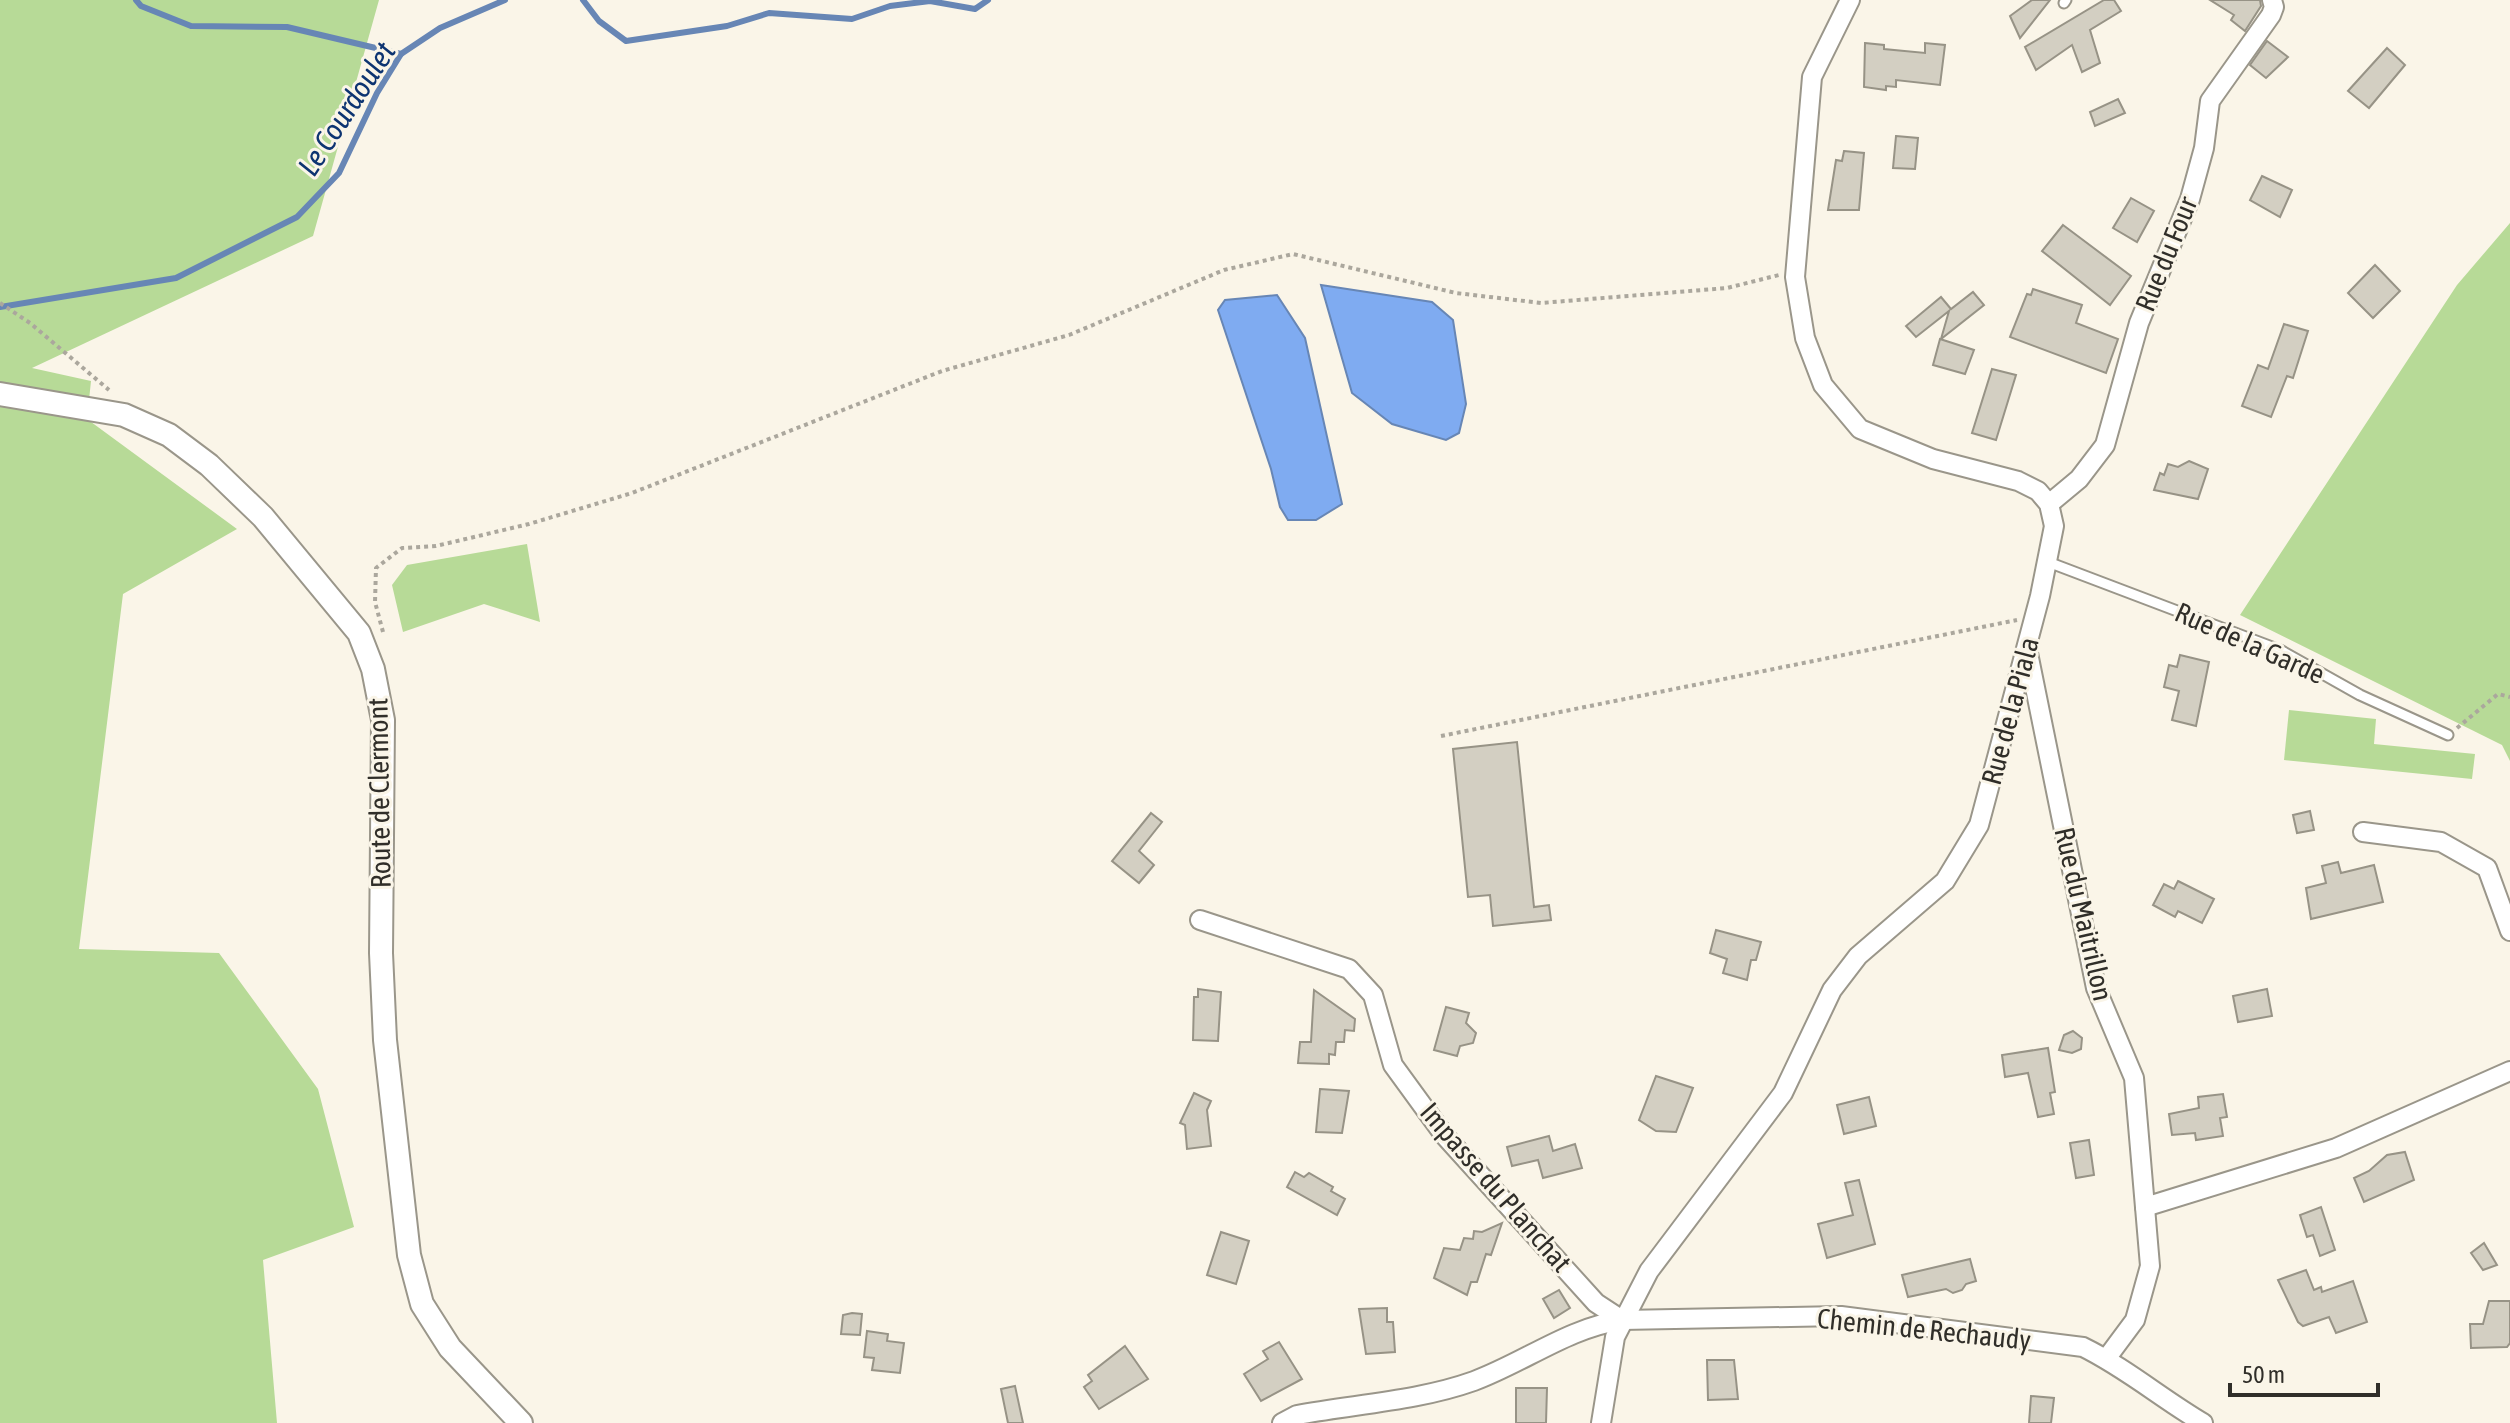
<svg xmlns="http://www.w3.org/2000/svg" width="2510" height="1423" font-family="'Asap Condensed',sans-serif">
  <rect width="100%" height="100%" fill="#faf5e8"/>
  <g fill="#b7da97">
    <polygon points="0,0 379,0 313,236 32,368 91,381 87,419 237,529 123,594 79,949 219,953 318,1089 354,1227 263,1260 277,1423 0,1423"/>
    <polygon points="2510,223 2510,761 2502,745 2240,615 2457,285"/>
    <polygon points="527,544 540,622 484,604 403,632 392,585 407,565"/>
    <polygon points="2289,710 2376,719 2374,744 2475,754 2472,779 2284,760"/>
  </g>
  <g fill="#7fabf1" stroke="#6786b5" stroke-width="2">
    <polygon points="1321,285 1432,302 1453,320 1466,404 1459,433 1446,440 1392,424 1352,393"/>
    <polygon points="1277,295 1305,338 1342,504 1316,520 1288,520 1280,507 1271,469 1218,310 1225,300"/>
  </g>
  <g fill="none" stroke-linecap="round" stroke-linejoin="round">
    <g stroke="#6786b5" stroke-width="6">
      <polyline points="136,0 141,6 191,26 287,27 401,54"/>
      <polyline points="583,0 599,21 626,41 727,26 769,13 852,19 890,6 930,1 975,9 988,0"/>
      <polyline points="0,307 176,278 297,217 339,173 377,93 401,54 440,28 505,0"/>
    </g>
  </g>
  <g fill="#d3cfc2" stroke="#979386" stroke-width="2">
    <polygon points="2032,0 2050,0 2020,38 2010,16"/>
    <polygon points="2104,0 2114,0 2121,11 2090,30 2100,63 2082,72 2072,45 2036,70 2025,47"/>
    <polygon points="2210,0 2260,0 2261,6 2245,31 2231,20 2234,15"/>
    <polygon points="2267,41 2288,57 2266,78 2250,65"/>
    <polygon points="1865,43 1884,45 1884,49 1925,53 1925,43 1945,45 1940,85 1896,80 1896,87 1886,86 1886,90 1864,87"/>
    <polygon points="2387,48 2405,65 2369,108 2348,91"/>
    <polygon points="2118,99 2125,113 2095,126 2090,112"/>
    <polygon points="1896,136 1918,138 1915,169 1893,168"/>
    <polygon points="1844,151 1864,153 1859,210 1828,210 1836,160 1842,161"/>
    <polygon points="2262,176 2292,190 2280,217 2250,200"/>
    <polygon points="2131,198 2154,211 2137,242 2113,228"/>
    <polygon points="2063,225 2131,276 2110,305 2042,251"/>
    <polygon points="2375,265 2400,291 2373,318 2348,293"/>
    <polygon points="2033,289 2082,305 2076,323 2118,339 2106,373 2010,337 2027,294 2031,295"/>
    <polygon points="1973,292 1984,305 1941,339 1949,311 1916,337 1906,326 1941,297 1951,309"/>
    <polygon points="2284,324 2308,331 2293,378 2287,376 2271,417 2242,406 2258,365 2268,369"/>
    <polygon points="1940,339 1974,350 1965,374 1933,365"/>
    <polygon points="1992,369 2016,375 1996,440 1972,433"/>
    <polygon points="2189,461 2208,469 2198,499 2154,490 2160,473 2164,475 2168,464 2178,467"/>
    <polygon points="2180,655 2209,662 2196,726 2172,720 2179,691 2164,687 2169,665 2177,667"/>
    <polygon points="1517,742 1534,907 1549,905 1551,920 1493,926 1490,895 1468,897 1453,749"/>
    <polygon points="2310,811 2314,830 2297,833 2293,815"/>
    <polygon points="1151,813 1162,822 1139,851 1154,865 1139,883 1112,861"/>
    <polygon points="2338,862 2341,873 2374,865 2383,902 2311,919 2306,888 2326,883 2322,866"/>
    <polygon points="2178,881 2214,899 2202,923 2178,911 2175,917 2153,905 2164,884 2174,889"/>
    <polygon points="1716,930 1761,942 1756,960 1751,960 1747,980 1723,973 1727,959 1710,953"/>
    <polygon points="1198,989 1221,992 1218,1041 1193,1040 1194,997 1198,997"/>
    <polygon points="2267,989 2272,1016 2238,1022 2233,996"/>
    <polygon points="1314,990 1355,1019 1354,1031 1345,1030 1344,1042 1336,1042 1335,1055 1329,1054 1329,1064 1298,1063 1300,1042 1311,1042"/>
    <polygon points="1446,1007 1469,1013 1466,1023 1476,1033 1473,1043 1460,1046 1457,1056 1434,1050"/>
    <polygon points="2073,1031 2082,1038 2081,1049 2072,1053 2059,1050 2064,1035"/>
    <polygon points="2048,1048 2055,1092 2050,1093 2054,1114 2038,1117 2028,1073 2005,1077 2002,1055"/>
    <polygon points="1656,1076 1693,1088 1676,1132 1656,1131 1639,1120"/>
    <polygon points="1320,1089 1349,1091 1342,1133 1316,1132"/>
    <polygon points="1194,1093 1211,1101 1207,1110 1211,1146 1187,1149 1185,1125 1180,1123"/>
    <polygon points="2223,1094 2227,1117 2220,1118 2223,1136 2196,1140 2195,1133 2172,1135 2169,1114 2199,1108 2198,1097"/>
    <polygon points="1869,1097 1876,1126 1844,1134 1837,1105"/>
    <polygon points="1549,1136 1553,1151 1575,1144 1582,1168 1543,1178 1538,1160 1512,1166 1507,1147"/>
    <polygon points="2089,1140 2094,1175 2076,1178 2070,1143"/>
    <polygon points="2405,1152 2414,1180 2364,1202 2354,1178 2369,1171 2387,1155"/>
    <polygon points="1295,1172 1304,1177 1309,1173 1333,1187 1331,1191 1345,1199 1337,1215 1287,1187"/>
    <polygon points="1859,1180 1875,1244 1827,1258 1818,1224 1853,1215 1845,1183"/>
    <polygon points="2321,1207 2335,1250 2320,1256 2313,1235 2307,1237 2300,1215"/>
    <polygon points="1502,1223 1491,1255 1486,1254 1477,1282 1471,1282 1467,1295 1434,1278 1444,1248 1460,1250 1464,1238 1473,1239 1474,1231 1482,1232"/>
    <polygon points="1221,1232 1249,1241 1236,1284 1207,1275"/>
    <polygon points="2484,1243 2497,1265 2483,1270 2471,1253"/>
    <polygon points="1970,1259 1976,1281 1966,1284 1962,1290 1953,1293 1946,1289 1908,1297 1902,1275"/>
    <polygon points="2306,1270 2314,1290 2321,1287 2322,1292 2353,1281 2367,1322 2336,1333 2329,1317 2303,1326 2298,1322 2278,1280"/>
    <polygon points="1559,1290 1570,1308 1554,1318 1543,1299"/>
    <polygon points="2489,1301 2510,1301 2510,1343 2507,1347 2471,1348 2470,1324 2483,1324"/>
    <polygon points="1387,1308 1387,1322 1393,1322 1395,1352 1366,1354 1359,1309"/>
    <polygon points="852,1313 862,1314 860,1335 841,1334 843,1315"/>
    <polygon points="867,1331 888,1334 887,1341 904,1343 900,1373 872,1370 874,1358 864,1357"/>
    <polygon points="1279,1342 1302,1379 1261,1401 1244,1374 1268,1359 1263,1351"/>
    <polygon points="1125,1346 1148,1379 1099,1409 1084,1387 1092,1381 1088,1375"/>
    <polygon points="1707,1360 1734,1360 1738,1399 1708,1400"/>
    <polygon points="1015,1386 1023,1423 1008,1423 1001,1389"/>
    <polygon points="1516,1388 1547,1388 1546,1423 1516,1423"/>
    <polygon points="2031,1396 2054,1398 2051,1423 2029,1423"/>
  </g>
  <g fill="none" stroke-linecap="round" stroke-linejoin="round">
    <defs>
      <g id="service">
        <polyline points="2064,3 2066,0"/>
        <polyline points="2048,562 2280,650 2360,695 2448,735"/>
      </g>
      <g id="minor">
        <polyline points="2049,504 2079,479 2105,445 2139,323 2190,199 2204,148 2210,101 2271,15 2274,7 2272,0"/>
        <polyline points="2028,653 2096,988 2134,1078 2150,1266 2135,1320 2106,1359"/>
        <polyline points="2363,832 2441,842 2487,868 2510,931"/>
        <polyline points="1200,920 1349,969 1373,995 1393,1065 1444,1135 1596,1303 1622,1320"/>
        <polyline points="2145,1207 2336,1148 2510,1071"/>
        <path d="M1282,1423l15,-8c59,-11 121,-14 177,-34 51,-19 94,-53 148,-61l219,-4 242,31c43,21 79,52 120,76"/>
        <polyline points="1601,1423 1615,1337 1649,1271 1783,1093 1832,990 1858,956 1945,881 1979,825 2040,596 2054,526 2049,504 2038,491 2018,481 1933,459 1860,429 1823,385 1805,338 1795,277 1812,77 1850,0"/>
      </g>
      <polyline id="tertiary" points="0,394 124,415 169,435 209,465 263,517 359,633 373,669 383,720 381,953 385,1040 409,1255 422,1304 450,1348 521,1423"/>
    </defs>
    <use href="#service" stroke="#9a968a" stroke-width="13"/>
    <use href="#minor" stroke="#9a968a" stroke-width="22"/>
    <use href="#tertiary" stroke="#9a968a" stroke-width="26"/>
    <g stroke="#aba79d" stroke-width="4" stroke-dasharray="4 4" stroke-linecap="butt">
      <polyline points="0,303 30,323 109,390"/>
      <polyline points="383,632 375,602 376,568 402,548 436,546 529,524 632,493 942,371 1069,335 1224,270 1293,254 1456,293 1541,303 1727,288 1779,275"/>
      <polyline points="2457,728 2498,694 2510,697"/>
      <polyline points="1441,736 2017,620"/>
    </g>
    <use href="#service" stroke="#fff" stroke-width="9"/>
    <use href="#minor" stroke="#fff" stroke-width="18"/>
    <use href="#tertiary" stroke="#fff" stroke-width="22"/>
  </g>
  <g text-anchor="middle" stroke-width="6" stroke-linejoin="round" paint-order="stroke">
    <g font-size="28" fill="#302e29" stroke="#faf5e8">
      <text transform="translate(2166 254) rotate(-68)" y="10">Rue du Four</text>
      <text transform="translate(2250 643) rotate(24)" y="10">Rue de la Garde</text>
      <text transform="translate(2010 711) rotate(-75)" y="10">Rue de la Piala</text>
      <text transform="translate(379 793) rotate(-91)" y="10">Route de Clermont</text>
      <text transform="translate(2084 914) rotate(77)" y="10">Rue du Maitrillon</text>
      <text transform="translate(1496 1187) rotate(49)" y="10">Impasse du Planchat</text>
      <text transform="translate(1924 1329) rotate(6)" y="10">Chemin de Rechaudy</text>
    </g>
    <g font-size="30" font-style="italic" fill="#0d3471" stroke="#faf5e8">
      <text transform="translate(347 109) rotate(-57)" y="10">Le Courdoulet</text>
    </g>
  </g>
  <path d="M2230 1383v12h148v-12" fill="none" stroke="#302e29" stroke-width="4"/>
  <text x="2242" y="1383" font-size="24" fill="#302e29" stroke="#faf5e8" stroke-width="6" paint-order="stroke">50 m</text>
</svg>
